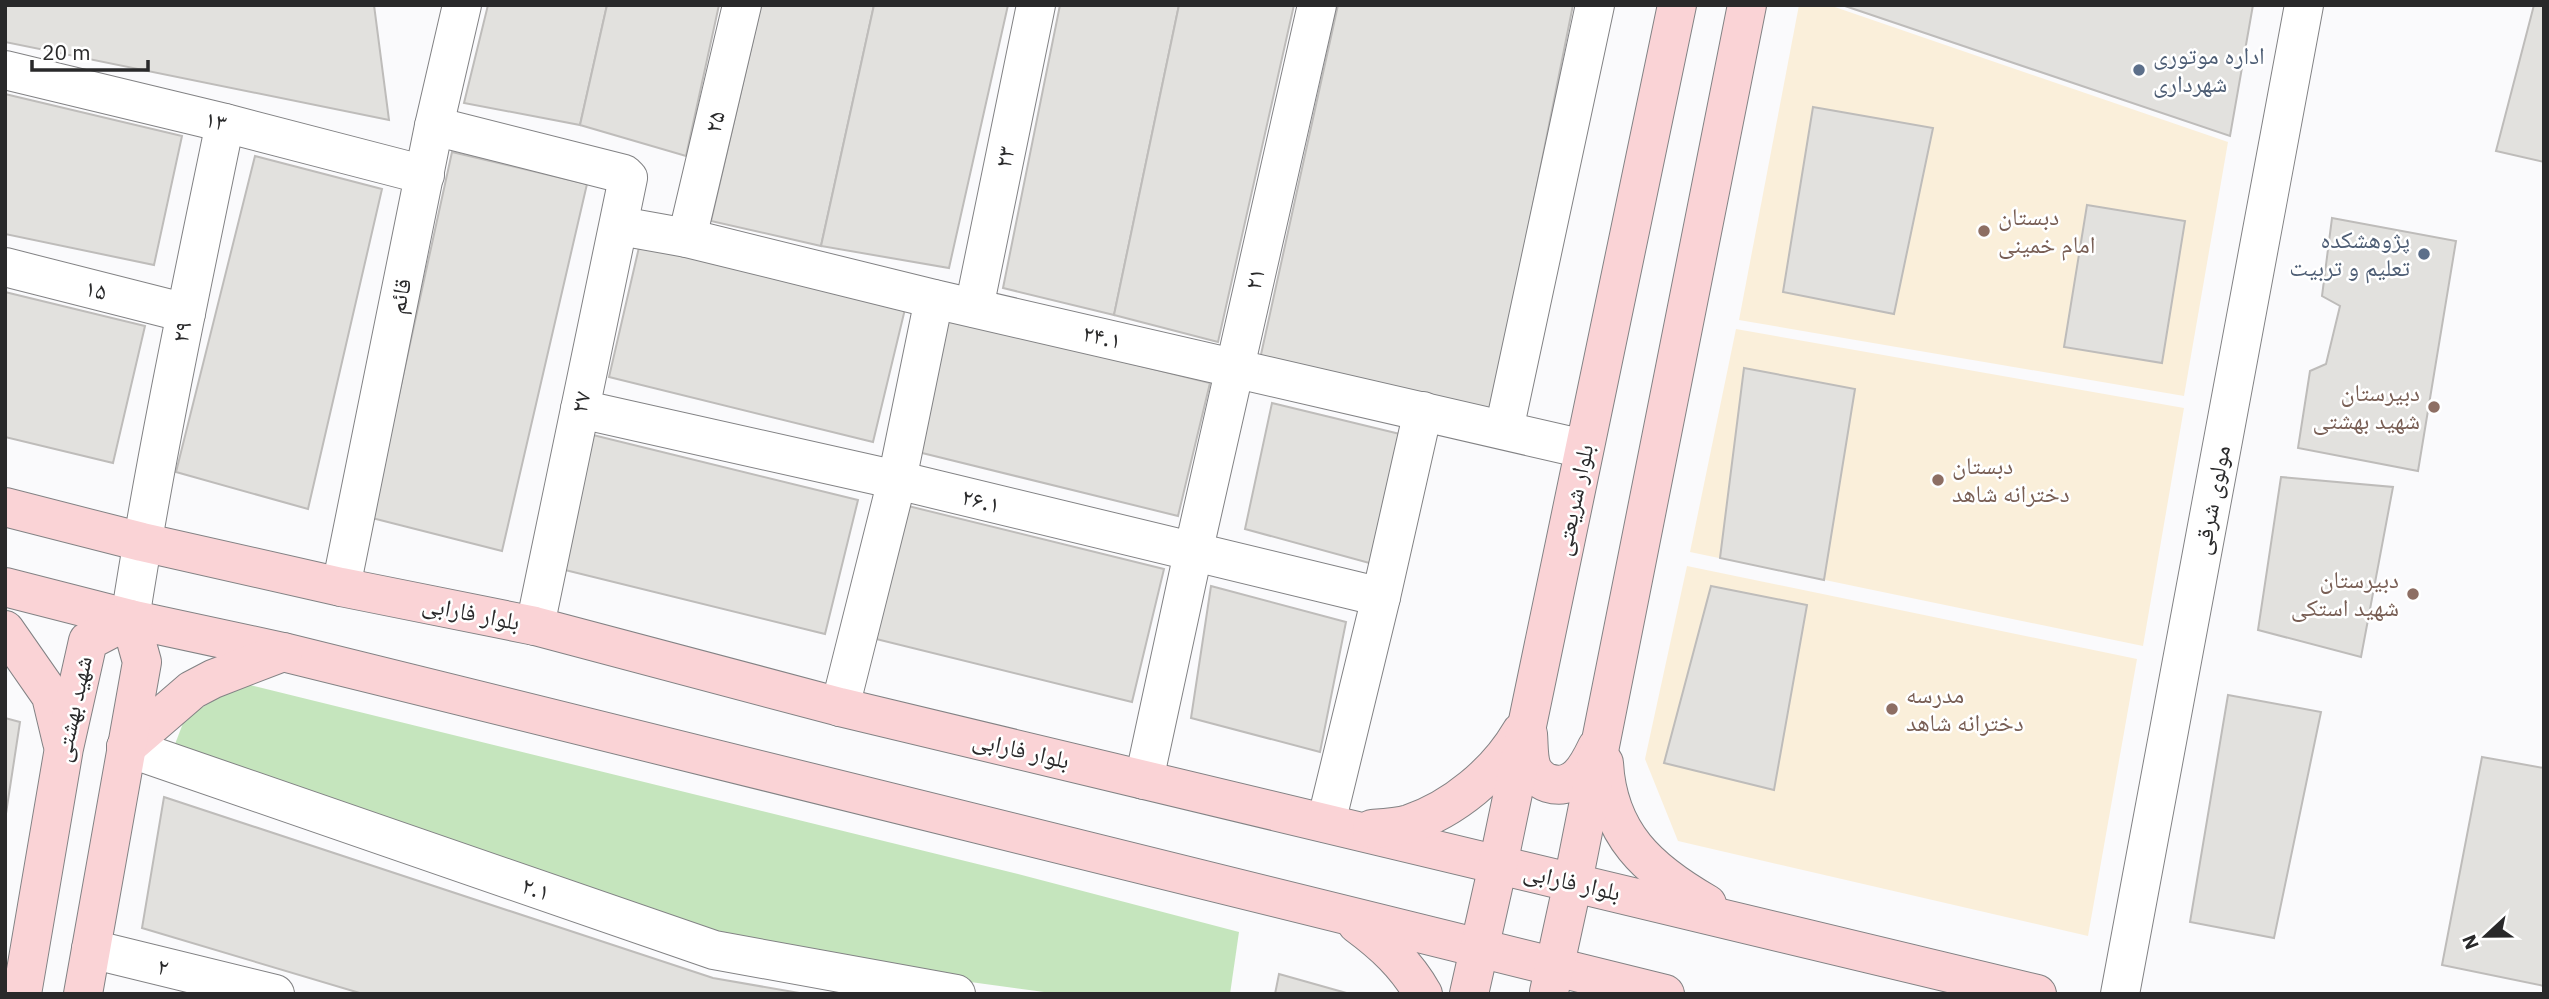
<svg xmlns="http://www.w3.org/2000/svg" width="2549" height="999" font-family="'IBM Plex Sans','Noto Naskh Arabic',sans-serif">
  <rect width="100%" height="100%" fill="#fafafc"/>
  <g fill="#faefda">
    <polygon points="1799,5 1829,5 2228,142 2184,396 1739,320"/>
    <polygon points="1736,329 2184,408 2143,646 1690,552"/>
    <polygon points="1687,566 2137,659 2088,936 1678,841 1645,759"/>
  </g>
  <polygon fill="#c5e5bd" points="242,683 1018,874 1239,932 1230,994 1059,994 963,981 730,935 172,752 185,718"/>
  <g fill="#e2e1de" stroke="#bebcba" stroke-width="2">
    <polygon points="5,5 374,5 389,120 5,42"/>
    <polygon points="488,5 607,5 580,125 464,103"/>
    <polygon points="607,5 719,5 686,156 580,125"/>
    <polygon points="761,5 874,5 821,246 711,221"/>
    <polygon points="874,5 1008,5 949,268 821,246"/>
    <polygon points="1060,5 1179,5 1114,315 1003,288"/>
    <polygon points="1179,5 1294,5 1218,342 1114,315"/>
    <polygon points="1338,5 1573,5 1492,410 1260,359"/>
    <polygon points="1842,5 2253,5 2230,136"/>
    <polygon points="2534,5 2544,5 2544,162 2496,151"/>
    <polygon points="5,94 182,136 154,265 5,234"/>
    <polygon points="1813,107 1933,128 1894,314 1783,292"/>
    <polygon points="452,152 587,184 502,551 372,518"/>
    <polygon points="255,156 382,189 308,509 176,472"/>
    <polygon points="2087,205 2185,221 2162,363 2064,347"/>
    <polygon points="2332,218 2456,241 2418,471 2298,448 2310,371 2326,364 2340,306 2322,296"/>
    <polygon points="640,243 905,309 873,442 609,377"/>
    <polygon points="5,292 145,326 113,463 5,437"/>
    <polygon points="946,318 1210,383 1178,516 914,451"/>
    <polygon points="1744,368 1855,389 1824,580 1720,558"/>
    <polygon points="1272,403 1400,434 1373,564 1245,529"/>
    <polygon points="593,435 858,500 825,634 561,569"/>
    <polygon points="2281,477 2393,487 2361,657 2258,630"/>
    <polygon points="900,504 1164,569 1132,702 868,637"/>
    <polygon points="1211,586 1346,622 1320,752 1191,718"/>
    <polygon points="1711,586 1807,605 1774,790 1664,763"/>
    <polygon points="2228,695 2321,712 2274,938 2190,922"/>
    <polygon points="5,718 20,722 5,820"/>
    <polygon points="2482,757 2544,768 2544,986 2442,965"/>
    <polygon points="164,797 713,978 805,994 363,994 142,928"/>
    <polygon points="1279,974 1350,994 1275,994"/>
  </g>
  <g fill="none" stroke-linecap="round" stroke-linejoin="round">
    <defs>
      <g id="minor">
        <polyline points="5,70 225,123 425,175"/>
        <polyline points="434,126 624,174 628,178 535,626"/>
        <polyline points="620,226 687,238 934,299 1584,449"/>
        <polyline points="687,238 742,5"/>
        <polyline points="5,267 186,313"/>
        <polyline points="974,308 1036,5"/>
        <polyline points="580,409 897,480 1381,597"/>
        <polyline points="1504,430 1595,5"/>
        <polyline points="341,587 434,126 462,5"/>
        <path d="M130,619c26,-167 61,-331 95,-496"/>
        <polyline points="840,707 897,480 934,299"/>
        <polyline points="126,747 714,950 956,994"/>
        <polyline points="1144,780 1193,553 1317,5"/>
        <polyline points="1326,823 1381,597 1423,411"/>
        <polyline points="91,949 275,994"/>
      </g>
      <polyline id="tertiary" points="2120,994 2304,5"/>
      <g id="secondary">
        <polyline points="5,507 142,542 341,587 535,626 840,707 2037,994"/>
        <polyline points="5,587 130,619 283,652 1665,994"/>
        <polyline points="5,630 51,696 62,742"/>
        <path d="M1528,734c1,11 0,24 4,34 3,7 10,13 16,15 27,8 39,-15 49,-36"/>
        <polyline points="126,747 192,690 213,679 283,652"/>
        <path d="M1604,763c4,71 44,107 103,141"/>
        <path d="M1372,829c12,-1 26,-2 37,-5 45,-15 88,-51 112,-92"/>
        <path d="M1357,924c27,20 49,40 66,70"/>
        <polyline points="1549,992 1573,882 1747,5"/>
        <polyline points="22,994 64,748 88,641 130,619 142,662 83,994"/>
        <polyline points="1469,994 1498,865 1677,5"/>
      </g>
    </defs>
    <use href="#minor" stroke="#828284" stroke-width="40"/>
    <use href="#tertiary" stroke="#828284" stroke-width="40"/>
    <use href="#secondary" stroke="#828284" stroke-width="40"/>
    <use href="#minor" stroke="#fff" stroke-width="38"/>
    <use href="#tertiary" stroke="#fff" stroke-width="38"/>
    <use href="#secondary" stroke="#fad3d6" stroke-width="38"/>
  </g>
  <g fill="#5c6f8a" stroke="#fff" stroke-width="2.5">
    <circle cx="2139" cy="70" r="7"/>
    <circle cx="2424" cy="254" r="7"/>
  </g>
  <g fill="#8d6e63" stroke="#fff" stroke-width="2.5">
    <circle cx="1984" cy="231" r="7"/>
    <circle cx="2434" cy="407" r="7"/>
    <circle cx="1938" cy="480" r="7"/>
    <circle cx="2413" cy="594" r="7"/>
    <circle cx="1892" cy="709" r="7"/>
  </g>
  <g text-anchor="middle" stroke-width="5" stroke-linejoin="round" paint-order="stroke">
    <g font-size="24" fill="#4e5e75" stroke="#fff" text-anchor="start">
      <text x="2153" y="64">اداره موتوری<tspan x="2153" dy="28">شهرداری</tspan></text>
      <text x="2410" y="248" text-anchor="end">پژوهشکده<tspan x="2410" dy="28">تعلیم و تربیت</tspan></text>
    </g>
    <g font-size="24" fill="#29292a" stroke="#fff">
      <text transform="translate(216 121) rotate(14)" y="8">۱۳</text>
      <text transform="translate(715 122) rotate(-77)" y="8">۲۵</text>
      <text transform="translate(1005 157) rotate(-78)" y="8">۲۳</text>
      <text transform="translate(1255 279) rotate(-77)" y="8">۲۱</text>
      <text transform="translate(96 290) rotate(14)" y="8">۱۵</text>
      <text transform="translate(400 296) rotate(-78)" y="8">قائم</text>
      <text transform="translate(182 332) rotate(-79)" y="8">۲۹</text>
      <text transform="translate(1102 337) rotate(13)" y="8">۲۴.۱</text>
      <text transform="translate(581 402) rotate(-78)" y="8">۲۷</text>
      <text transform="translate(1574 500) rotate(-78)" y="8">بلوار شریعتی</text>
      <text transform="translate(2212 500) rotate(-79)" y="8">مولوی شرقی</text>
      <text transform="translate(981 501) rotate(14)" y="8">۲۶.۱</text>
      <text transform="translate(471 613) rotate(11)" y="8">بلوار فارابی</text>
      <text transform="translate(73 709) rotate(-78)" y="8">شهید بهشتی</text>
      <text transform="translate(1021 750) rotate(13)" y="8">بلوار فارابی</text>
      <text transform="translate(1572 882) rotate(13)" y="8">بلوار فارابی</text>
      <text transform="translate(536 889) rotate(19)" y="8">۲.۱</text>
      <text transform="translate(163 967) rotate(14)" y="8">۲</text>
    </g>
    <g font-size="24" fill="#785e54" stroke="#fff" text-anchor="start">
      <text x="1998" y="225">دبستان<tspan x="1998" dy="28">امام خمینی</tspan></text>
      <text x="2420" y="401" text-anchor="end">دبیرستان<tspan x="2420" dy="28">شهید بهشتی</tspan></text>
      <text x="1952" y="474">دبستان<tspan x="1952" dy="28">دخترانه شاهد</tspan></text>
      <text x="2399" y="588" text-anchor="end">دبیرستان<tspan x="2399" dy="28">شهید استکی</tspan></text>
      <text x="1906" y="703">مدرسه<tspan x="1906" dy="28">دخترانه شاهد</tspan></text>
    </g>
  </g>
  <rect width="2549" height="999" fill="none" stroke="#29292a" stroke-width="14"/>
  <g transform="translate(2486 936) rotate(248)" stroke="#ffffff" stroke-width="5" paint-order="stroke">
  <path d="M0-5L12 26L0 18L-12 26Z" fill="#29292a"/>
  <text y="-10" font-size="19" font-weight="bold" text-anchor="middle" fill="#29292a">N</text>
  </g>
  <path d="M32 60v10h116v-10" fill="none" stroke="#29292a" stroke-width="3.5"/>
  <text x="42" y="60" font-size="21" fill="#29292a" stroke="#ffffff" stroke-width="5" paint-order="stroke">20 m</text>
</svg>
